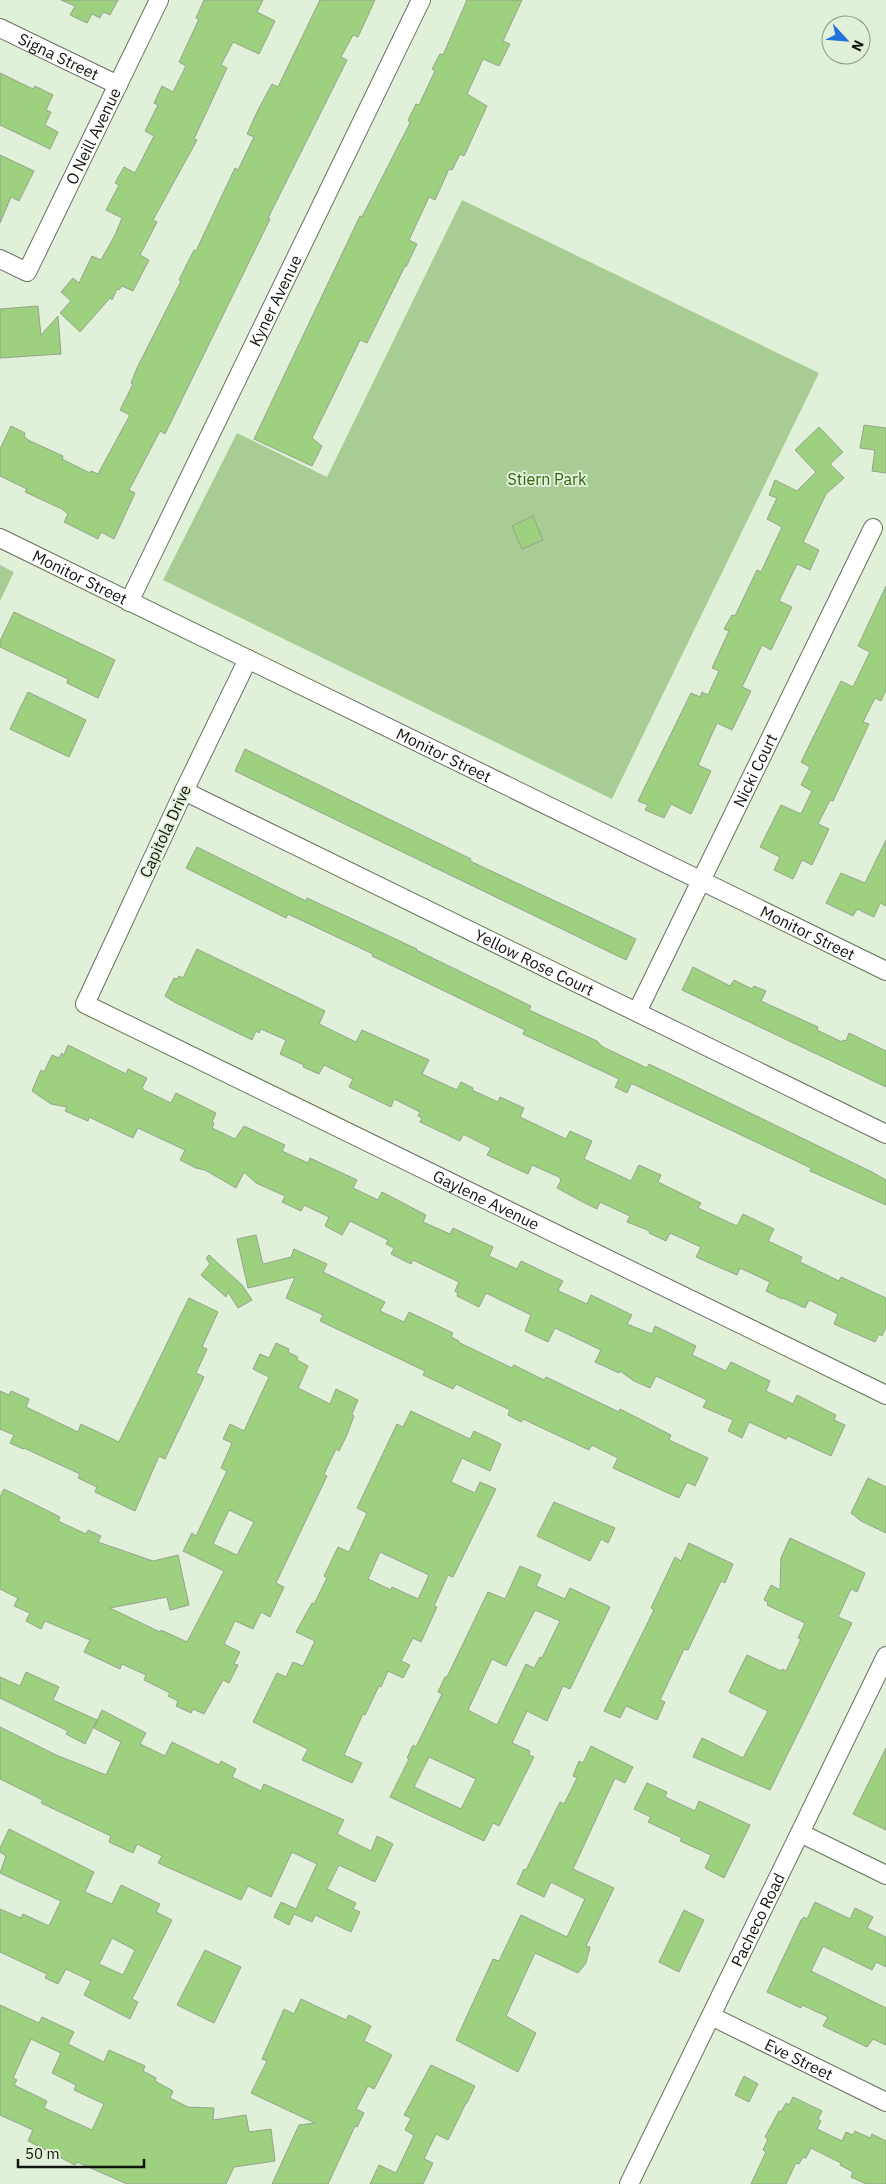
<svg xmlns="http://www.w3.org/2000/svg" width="886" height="2184" font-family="'IBM Plex Sans',sans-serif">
  <rect width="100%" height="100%" fill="#e1f0d9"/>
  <g fill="#a8cd94">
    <polygon points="462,200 819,373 612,799 163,580 237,433 327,477"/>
    <polygon points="0,565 14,572 0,601"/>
  </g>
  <g fill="#9dd07f" stroke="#95a48e" fill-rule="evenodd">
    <polygon points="61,0 118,0 110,15 103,12 100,18 92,14 87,23 70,15 75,6"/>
    <polygon points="204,0 263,0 257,12 275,21 259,54 233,42 221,65 227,68 194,139 197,140 153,220 157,222 140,255 149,260 133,291 122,286 119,290 117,289 112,300 110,298 80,332 60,313 71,301 61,292 73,278 79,283 92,256 101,260 115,235 122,218 106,210 119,185 115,183 124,167 135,173 154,136 145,131 158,105 154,103 162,86 173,92 186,66 179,62 199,19 196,18"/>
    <polygon points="320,0 375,0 358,37 353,35 341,57 347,60 268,218 270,219 165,434 160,431 129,490 135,493 114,539 101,532 98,539 64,522 68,514 62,509 25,492 27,489 0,476 0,449 11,426 25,433 24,436 28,440 63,456 62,459 90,473 91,471 98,474 130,415 120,410 133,384 131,383 137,368 181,281 179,280 194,250 196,251 235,168 238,170 254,137 247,134 258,110 272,84 278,87"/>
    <polygon points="467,0 522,0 503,41 510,44 499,66 483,59 467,94 487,106 464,156 460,154 452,170 449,169 435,200 429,197 409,240 417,244 406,267 405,266 367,343 360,340 329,404 312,438 322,446 312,466 254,439 360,216 362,217 410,123 408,120 416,104 419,105 435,71 432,69 440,54 443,55"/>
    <polygon points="0,73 33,89 35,86 53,95 46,110 51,112 45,125 58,132 50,149 0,125"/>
    <polygon points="0,155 34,171 19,201 11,197 0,223"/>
    <polygon points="38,306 41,335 58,316 61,354 0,358 0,309"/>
    <polygon points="864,425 886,428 886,473 872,471 875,450 860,448"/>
    <polygon points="819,427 843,452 830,464 844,478 826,494 803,542 819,550 810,570 797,564 779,601 792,607 771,650 762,645 742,687 751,691 732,730 717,723 698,765 711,771 691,814 671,804 664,818 645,810 648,805 638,801 691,693 700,697 702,692 708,695 719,671 712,668 729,631 724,629 732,615 735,616 757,570 761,572 782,527 767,519 777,498 769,495 775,480 797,491 816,472 795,450"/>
    <polygon points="533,516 543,540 522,549 512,526"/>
    <polygon points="886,586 886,690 881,701 875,698 863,722 869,724 833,801 830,800 818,824 829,829 812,865 802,860 793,879 774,870 780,857 760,847 781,805 801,814 812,791 801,785 810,767 801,762 841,681 853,687 870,652 858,646"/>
    <polygon points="14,612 115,660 98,698 67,683 68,679 0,647 0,641"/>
    <polygon points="28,692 86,720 69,757 10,729"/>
    <polygon points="245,749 471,859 470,861 636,939 626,960 235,771"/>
    <polygon points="886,840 886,906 880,903 874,917 857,909 853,916 826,903 841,873 865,883"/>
    <polygon points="197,847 306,901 307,898 417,949 416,950 531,1006 529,1010 597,1041 603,1047 647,1068 649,1064 872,1172 886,1180 886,1205 810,1171 811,1168 633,1084 631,1084 627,1093 615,1087 619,1079 523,1034 525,1030 372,956 373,954 288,914 286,918 186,868"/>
    <polygon points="197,949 325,1011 319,1024 356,1042 362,1030 429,1060 422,1074 457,1090 461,1082 473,1088 472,1090 498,1102 500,1097 524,1108 520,1117 566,1139 570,1131 592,1141 584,1159 631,1181 639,1165 661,1175 658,1182 701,1203 698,1208 737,1226 743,1214 774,1229 768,1241 802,1257 800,1262 839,1281 841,1277 886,1298 886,1327 882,1336 879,1334 875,1342 834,1324 838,1314 809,1300 805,1308 783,1298 782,1299 766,1291 770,1282 740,1268 737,1275 714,1265 696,1257 701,1247 670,1233 666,1241 649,1233 650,1231 627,1222 630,1216 600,1202 597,1209 581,1201 557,1188 561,1180 559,1177 532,1165 528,1174 487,1155 491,1148 463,1134 460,1141 420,1122 422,1118 418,1116 420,1112 394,1099 391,1107 349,1087 353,1079 324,1065 319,1074 303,1067 304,1065 280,1054 286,1040 261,1029 259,1033 256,1031 252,1040 174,1002 165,996 174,978 177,979 179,976 183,978"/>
    <polygon points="693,967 730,986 734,980 752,989 754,986 766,991 761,1001 818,1027 817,1030 842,1042 843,1040 846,1041 849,1033 886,1051 886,1087 682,990"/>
    <polygon points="68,1045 126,1074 128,1069 147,1078 142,1088 144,1090 171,1103 176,1093 216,1113 212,1122 214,1123 212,1128 235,1139 244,1126 285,1145 282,1151 308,1163 310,1158 357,1180 353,1188 378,1200 382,1192 426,1215 423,1222 450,1234 453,1228 493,1247 489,1256 504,1263 517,1269 521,1261 563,1281 558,1290 561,1292 587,1304 591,1295 632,1315 627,1324 652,1334 655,1326 696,1346 692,1355 726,1371 731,1362 770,1381 766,1391 793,1404 797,1395 836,1415 834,1420 845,1425 831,1456 788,1436 786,1439 749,1422 742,1438 728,1431 733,1420 703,1407 707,1400 656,1376 650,1388 634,1381 620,1371 619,1373 595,1362 601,1350 555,1328 548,1342 525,1331 531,1315 486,1293 479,1307 457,1296 458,1293 455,1291 459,1282 413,1260 411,1264 391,1254 394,1248 386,1244 388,1240 350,1221 342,1235 325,1226 329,1217 304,1205 301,1211 282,1202 285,1196 256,1183 244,1172 236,1188 205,1170 196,1168 180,1160 185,1150 138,1128 133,1138 89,1117 88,1121 65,1111 67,1107 51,1104 32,1091 41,1070 44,1072 52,1055 59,1058 62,1053 64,1055"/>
    <polygon points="256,1235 263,1264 291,1257 294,1249 327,1264 323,1272 385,1302 380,1311 404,1322 409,1312 453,1333 451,1337 459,1341 458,1342 512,1368 514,1365 544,1380 546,1377 619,1412 620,1409 671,1435 669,1440 708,1458 695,1486 687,1482 679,1498 613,1468 618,1458 592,1445 589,1450 523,1419 521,1422 508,1415 510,1410 456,1384 453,1389 423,1375 425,1371 320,1321 323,1315 286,1298 295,1277 248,1288 237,1239"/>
    <polygon points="209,1255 242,1285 252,1300 238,1308 228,1292 226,1297 201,1275 210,1264 206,1258"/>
    <polygon points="189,1298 218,1312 202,1347 207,1349 196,1373 204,1377 165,1459 159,1456 135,1511 95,1492 97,1487 78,1478 80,1474 24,1448 23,1449 10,1443 14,1435 0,1429 0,1391 9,1395 11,1391 29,1399 26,1407 78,1432 81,1424 119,1442"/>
    <path d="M276,1343l13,6 -1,3 10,5 -1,3 11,6 -10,22 32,16 6,-15 22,11 -6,14 2,2 -8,21 -7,14 -3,-2 -12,25 3,2 -51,107 8,4 -14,30 -9,-5 -8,17 -18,-8 -11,23 16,8 -6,12 4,1 -9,18 -6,-3 -19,34 -11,-5 -2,4 -15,-7 2,-5 -10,-5 2,-3 -26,-13 2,-5 -24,-11 -2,5 -36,-17 6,-12 -45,-19 -4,8 -15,-8 4,-8 -16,-7 4,-8 -18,-9v-92l4,-8 56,28 -2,4 28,13 2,-4 13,6 -3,6 55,19 25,-6 11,50 -19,5 -3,-13 -57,11 50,24 1,-2 26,12 37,-71 -41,-20 9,-18 4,3 31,-65 -6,-3 11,-25 -9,-4 7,-15 14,7 25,-54 -16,-8 7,-15 9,4zM229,1510l25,12 -17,33 -24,-11z"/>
    <path d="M411,1411l59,28 4,-8 27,13 -11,27 -28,-13 -11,24 24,11 5,-11 16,7 -43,88 -5,-2 -14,31 3,1 -16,35 -8,-4 -12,23 9,4 -7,13 -15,-7 -7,16 -2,-1 -14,29 -2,-1 -19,41 18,8 -10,20 -50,-23 6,-11 -55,-27 24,-49 9,4 7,-15 10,4 12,-25 -19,-9 16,-29 2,1 13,-26 -3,-2 14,-29 11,5 18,-39 -10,-5 40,-84 6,3zM380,1552l49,23 -11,24 -26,-12 -1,3 -23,-11z"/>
    <polygon points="868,1478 886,1487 886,1533 861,1521 851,1513"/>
    <polygon points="554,1502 615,1528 608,1543 601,1539 590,1561 537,1536"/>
    <polygon points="790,1538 865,1573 857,1592 851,1589 838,1617 852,1623 770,1790 693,1757 702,1738 743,1758 768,1711 729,1692 737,1675 747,1655 781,1671 782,1669 786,1671 801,1639 798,1638 805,1623 767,1605 768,1602 764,1600 771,1585 780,1590 781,1558"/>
    <polygon points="689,1543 733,1564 725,1583 721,1581 688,1650 684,1649 660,1700 665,1702 657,1720 626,1706 620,1718 604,1711 654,1610 651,1608 675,1557 681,1561"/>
    <path d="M520,1566l21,9 -5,11 29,13 5,-11 40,19 -40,82 -7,-3 -16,35 -20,-10 -15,32 18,8 -1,4 5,2 -35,69 -6,-3 -9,18 -94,-44 19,-38 -2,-1 6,-13 3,2 26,-53 -4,-2 7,-15h2l41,-85 17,7zM535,1610l25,11 -18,37 -2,-1 -6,11 -8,-4 -29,61 -29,-15 24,-51 14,7zM429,1757l47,22 -15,30 -47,-22z"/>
    <polygon points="26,1672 59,1687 53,1700 97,1720 85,1744 66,1734 68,1731 0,1698 0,1677 20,1686"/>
    <polygon points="102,1710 146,1733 140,1744 165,1756 172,1742 219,1765 221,1761 236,1769 232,1777 261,1791 264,1784 344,1820 337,1834 371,1851 377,1836 393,1844 375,1882 339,1865 327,1889 356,1903 353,1909 360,1912 351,1932 315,1915 312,1922 294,1914 289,1925 274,1917 281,1902 296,1909 317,1864 292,1852 271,1897 248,1886 241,1900 158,1863 162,1856 137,1844 133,1853 109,1842 111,1836 41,1803 43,1800 0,1779 0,1727 56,1755 106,1775 121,1742 94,1728"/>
    <polygon points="591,1746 633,1767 625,1783 615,1778 573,1869 614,1888 586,1946 590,1947 586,1963 578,1973 535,1953 506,2016 536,2033 518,2072 456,2040 493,1959 499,1961 521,1915 567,1937 585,1899 551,1882 544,1897 517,1884 524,1869 526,1870 560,1802 564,1804 577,1778 573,1776 579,1761 583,1763"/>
    <polygon points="886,1748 886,1830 853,1814"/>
    <polygon points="647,1783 667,1792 665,1797 695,1811 699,1801 750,1825 724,1878 705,1868 711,1855 680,1841 682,1838 648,1822 651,1817 634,1809"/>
    <path d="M9,1829l85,43 -9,20 27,12 9,-19 39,19 -4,8 16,8 -40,79 6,3 -8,17 -46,-24 7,-14 -25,-12 -8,15 -13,-6 2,-4 -47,-22v-43l21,9 2,-4 26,12 12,-25 -61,-28 6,-17 -6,-4v-4zM112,1938l23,12 -12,25 -24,-11z"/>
    <polygon points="815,1902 850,1919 855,1908 873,1917 867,1928 886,1937 886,1967 876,1962 872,1970 823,1946 811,1971 886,2008 886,2045 873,2039 867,2047 823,2026 828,2017 802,2005 801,2008 767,1992 801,1920 804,1917 807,1919"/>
    <polygon points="684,1910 704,1920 679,1972 659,1962"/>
    <polygon points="205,1950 241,1967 214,2023 177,2005"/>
    <polygon points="301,1999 346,2020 349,2015 371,2026 364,2041 392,2055 374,2089 368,2086 356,2109 364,2113 357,2127 355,2126 328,2184 272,2184 299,2125 315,2123 251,2093 267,2061 262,2059 284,2009 294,2014"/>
    <path d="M0,2005l39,18 3,-6 32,15 -6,12 36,18 5,-12 36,16 -2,5 13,7 -1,3 18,10 -3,7 18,9 26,1 -1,12 33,-5 3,17 22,-3 4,32 -41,6 -8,17h-99l-50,-22 -2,3 -47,-24 5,-11 -33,-15zM31,2039l30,14 -9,20 24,12 -2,5 30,14 -12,26 -48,-22 3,-7 -33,-16 3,-5 -4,-2z"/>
    <polygon points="431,2065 475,2086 467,2103 466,2103 448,2140 436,2134 424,2159 433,2163 423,2184 370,2184 379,2165 396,2173 414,2135 405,2130 411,2118 404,2115"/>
    <polygon points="744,2076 758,2084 749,2102 735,2095"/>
    <polygon points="793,2097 822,2111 818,2119 821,2121 817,2129 842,2141 846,2132 853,2135 855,2131 870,2138 872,2134 886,2141 886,2184 866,2184 851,2177 853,2172 840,2165 841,2163 811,2148 806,2158 803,2157 799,2164 796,2163 786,2184 751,2184 766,2152 763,2150 768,2139 765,2137 779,2111 781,2112 786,2103 789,2105"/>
  </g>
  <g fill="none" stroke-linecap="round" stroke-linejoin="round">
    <defs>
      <g id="minor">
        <path id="s1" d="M0,28l118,57"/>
        <path id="s2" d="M0,259l27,13 132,-272"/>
        <path id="s3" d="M0,538l886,433"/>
        <path id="s4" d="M129,602l292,-602"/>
        <path id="s5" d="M248,659l-64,132 -99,213 801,391"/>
        <path id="s6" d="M184,791l702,343"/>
        <path id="s7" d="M637,1012l236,-484"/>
        <polyline points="800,1833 886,1875"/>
        <path id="s8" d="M711,2016l175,86"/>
        <path id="s9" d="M629,2184l257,-528"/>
      </g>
    </defs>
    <use href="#minor" stroke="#65725e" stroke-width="20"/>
    <use href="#minor" stroke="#fff" stroke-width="18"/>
  </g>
  <g text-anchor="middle" stroke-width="4" stroke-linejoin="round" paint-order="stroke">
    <g font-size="16" fill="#10150d" stroke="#e1f0d9">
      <text dy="6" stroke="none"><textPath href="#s1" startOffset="65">Signa Street</textPath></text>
      <text dy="6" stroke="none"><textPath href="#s2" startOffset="181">O Neill Avenue</textPath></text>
      <text dy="6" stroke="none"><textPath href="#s4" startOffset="335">Kyner Avenue</textPath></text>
      <text dy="6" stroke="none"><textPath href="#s3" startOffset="89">Monitor Street</textPath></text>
      <text dy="6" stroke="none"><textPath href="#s3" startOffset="494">Monitor Street</textPath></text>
      <text dy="6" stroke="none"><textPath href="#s7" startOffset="269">Nicki Court</textPath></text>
      <text transform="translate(165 831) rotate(-65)" y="6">Capitola Drive</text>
      <text dy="6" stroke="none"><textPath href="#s3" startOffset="899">Monitor Street</textPath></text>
      <text dy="6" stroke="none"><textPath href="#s6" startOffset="390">Yellow Rose Court</textPath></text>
      <text dy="6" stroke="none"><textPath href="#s5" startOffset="828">Gaylene Avenue</textPath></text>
      <text dy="6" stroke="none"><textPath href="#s9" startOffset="294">Pacheco Road</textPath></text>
      <text dy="6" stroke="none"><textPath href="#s8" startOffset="98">Eve Street</textPath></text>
    </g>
    <g font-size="16" fill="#356310" stroke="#e1f0d9">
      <text x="547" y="485">Stiern Park</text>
    </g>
  </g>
  <g transform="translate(846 40) rotate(116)"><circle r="24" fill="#e1f0d9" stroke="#8d9887"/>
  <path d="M0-4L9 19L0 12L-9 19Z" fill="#2373de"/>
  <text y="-8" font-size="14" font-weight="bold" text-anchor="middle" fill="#10150d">N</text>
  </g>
  <path d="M18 2159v8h126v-8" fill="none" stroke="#10150d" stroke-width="2.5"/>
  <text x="25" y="2159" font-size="15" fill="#10150d" stroke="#e1f0d9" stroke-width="4" paint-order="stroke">50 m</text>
</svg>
